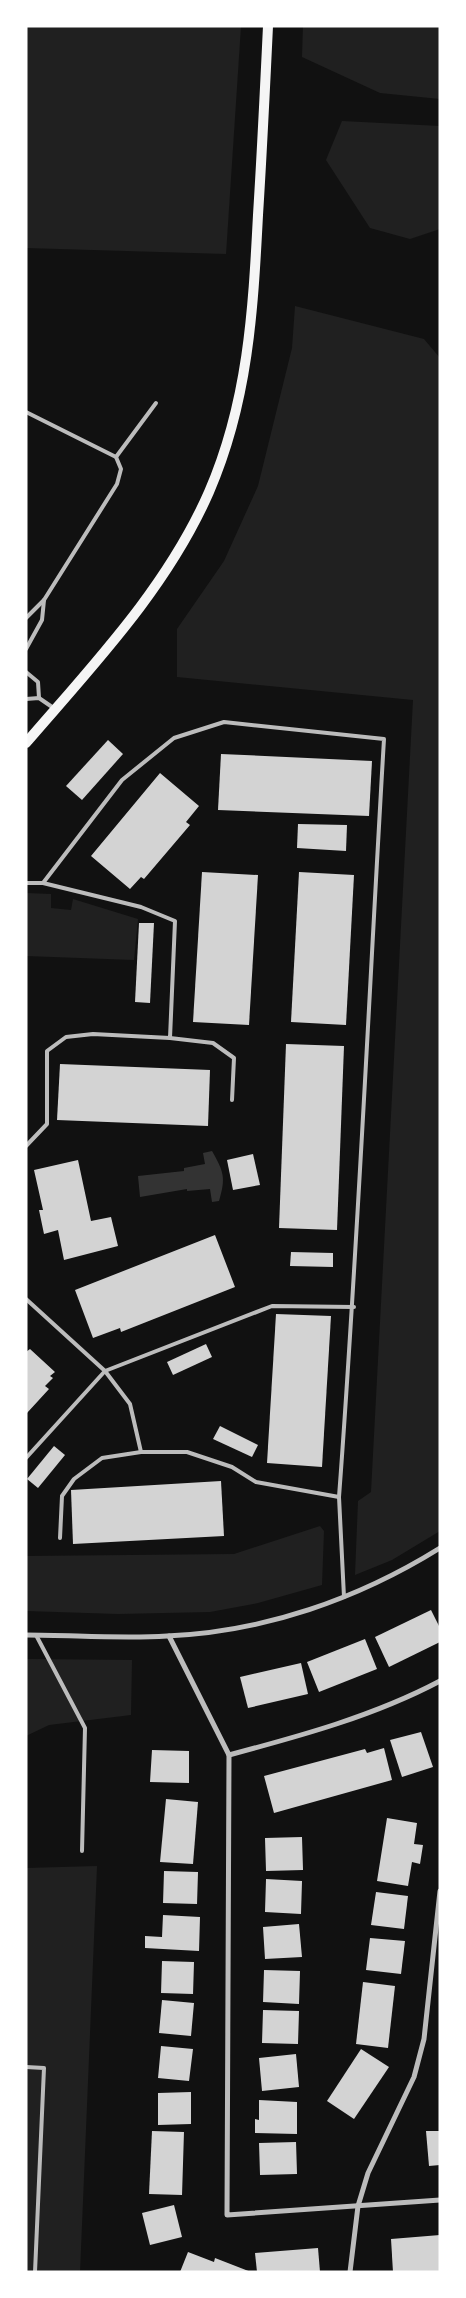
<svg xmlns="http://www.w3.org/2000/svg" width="466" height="2298" font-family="'Fira Sans',sans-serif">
  <rect width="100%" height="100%" fill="#111"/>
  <g fill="#202020">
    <polygon points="26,26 241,26 226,254 26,248"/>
    <polygon points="303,26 440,26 440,99 380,93 302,57"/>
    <polygon points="342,121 440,126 440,229 410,239 370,228 326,160"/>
    <polygon points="295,306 424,339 440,358 440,1531 392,1560 355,1575 358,1501 371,1492 413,700 177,677 177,629 224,561 258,486 292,348"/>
    <polygon points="26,893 51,894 51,908 71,910 73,899 138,919 134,960 26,956"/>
    <polygon points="320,1526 324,1531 322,1585 258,1603 210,1612 118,1614 26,1611 26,1556 234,1554"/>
    <polygon points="26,1659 132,1660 131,1715 49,1725 26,1736"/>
    <polygon points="97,1866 80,2272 26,2272 26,1868"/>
  </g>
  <path fill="#333" d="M212,1151c12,21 14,27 7,50l-7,1 -2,-13 -23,2v-2l-47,8 -2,-21 46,-5v-3l21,-4 -2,-11z"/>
  <g fill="#d3d3d3">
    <polygon points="108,740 123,754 82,800 66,786"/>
    <polygon points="221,754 372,761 369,816 218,810"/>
    <polygon points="160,773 199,806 186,822 190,825 144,879 141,877 130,889 91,856"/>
    <polygon points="298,824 347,825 346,851 297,848"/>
    <polygon points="202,872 258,875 249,1025 193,1022"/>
    <polygon points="299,872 354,875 346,1025 291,1022"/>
    <polygon points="139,923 154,923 150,1003 135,1002"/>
    <polygon points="286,1044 344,1046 337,1230 279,1228"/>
    <polygon points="60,1064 210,1070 208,1126 57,1120"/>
    <polygon points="253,1154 260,1185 233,1190 227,1160"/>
    <polygon points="78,1160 91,1221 111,1217 118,1246 64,1260 58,1230 44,1234 39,1210 43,1210 34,1170"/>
    <polygon points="215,1235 235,1287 121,1332 120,1328 93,1338 75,1290"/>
    <polygon points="291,1252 333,1253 333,1267 290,1266"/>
    <polygon points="276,1314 331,1316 322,1467 267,1463"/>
    <polygon points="206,1344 212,1357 173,1375 167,1362"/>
    <polygon points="30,1349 55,1372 50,1376 53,1378 45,1386 49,1389 27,1413 26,1352"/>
    <polygon points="220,1426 258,1445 252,1457 213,1439"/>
    <polygon points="54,1446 65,1455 38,1488 27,1479"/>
    <polygon points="221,1481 224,1536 73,1544 71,1490"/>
    <polygon points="431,1610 440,1628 440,1642 389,1667 375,1637"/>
    <polygon points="365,1639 377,1669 319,1692 307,1662"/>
    <polygon points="301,1663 308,1694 248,1708 240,1677"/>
    <polygon points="421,1732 433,1767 402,1777 390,1740"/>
    <polygon points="384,1748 392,1780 274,1813 264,1776 365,1749 367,1753"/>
    <polygon points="152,1750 189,1751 189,1783 150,1782"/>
    <polygon points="166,1799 198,1802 193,1864 160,1862"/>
    <polygon points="387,1818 417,1823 414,1844 423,1845 420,1864 412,1862 408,1886 377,1881"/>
    <polygon points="302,1837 303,1870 266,1871 265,1838"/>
    <polygon points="164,1871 198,1872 197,1904 163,1903"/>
    <polygon points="266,1879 302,1881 301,1914 265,1912"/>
    <polygon points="376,1892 408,1896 404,1929 371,1925"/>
    <polygon points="163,1915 200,1917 199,1951 145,1948 145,1936 162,1937"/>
    <polygon points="299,1924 302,1957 265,1959 263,1927"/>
    <polygon points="370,1938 405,1941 401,1974 366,1970"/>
    <polygon points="162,1961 194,1962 193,1994 161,1993"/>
    <polygon points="264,1970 300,1971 299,2004 263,2002"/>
    <polygon points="363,1982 395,1986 388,2048 356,2044"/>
    <polygon points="162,2000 194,2003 191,2036 159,2033"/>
    <polygon points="263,2010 299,2011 298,2044 262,2043"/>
    <polygon points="161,2046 193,2049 189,2081 158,2078"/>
    <polygon points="361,2049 389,2067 354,2119 327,2101"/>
    <polygon points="296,2054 299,2087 262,2091 259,2058"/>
    <polygon points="191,2092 191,2124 158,2125 158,2093"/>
    <polygon points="259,2100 297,2102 297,2134 255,2133 255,2119 259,2120"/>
    <polygon points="152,2131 184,2132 182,2195 149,2194"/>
    <polygon points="426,2131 440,2131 440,2165 429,2166"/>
    <polygon points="296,2142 297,2174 260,2175 259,2143"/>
    <polygon points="174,2205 182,2237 150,2245 142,2213"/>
    <polygon points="440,2235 440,2272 393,2272 391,2239"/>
    <polygon points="318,2248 320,2272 257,2272 255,2253"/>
    <polygon points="188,2252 214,2262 215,2258 251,2272 180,2272"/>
  </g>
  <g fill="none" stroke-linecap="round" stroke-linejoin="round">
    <g stroke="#bcbcbc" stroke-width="4">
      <polyline points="26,412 116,457 121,469 117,484 44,600 26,618"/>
      <polyline points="116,457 156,403"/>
      <polyline points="26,649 42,620 44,600"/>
      <polyline points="26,672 38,682 39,698"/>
      <polyline points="26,699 39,698 55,709"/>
      <polyline points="26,883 43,883 141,907 175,921 170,1038 93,1034 66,1037 47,1051 47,1124 26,1146"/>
      <path d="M43,883l79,-103 52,-42 50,-16 160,17c-15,253 -26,506 -45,758"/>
      <polyline points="170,1038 213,1043 234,1058 232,1100"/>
      <polyline points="26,1299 105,1371 130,1404 141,1452 187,1452 232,1467 256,1482 339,1497 344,1597"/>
      <polyline points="26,1458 105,1371 272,1306 354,1307"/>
      <polyline points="60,1538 62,1496 74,1479 102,1458 141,1452"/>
      <polyline points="36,1635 85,1728 82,1851"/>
      <polyline points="26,2067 44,2068 35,2272"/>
    </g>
    <g stroke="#bcbcbc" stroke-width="5">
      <path d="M26,1635c47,0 94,4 141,1 97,-4 191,-37 273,-88"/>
      <polyline points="169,1636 229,1755 227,2215 440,2200"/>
      <path d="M229,1755c71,-19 145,-39 211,-74"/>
      <polyline points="350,2272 358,2206 368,2173 414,2077 424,2039 440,1891"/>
    </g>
    <path stroke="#f5f5f5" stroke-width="10" d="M26,743c67,-78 141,-155 183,-251 39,-90 44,-180 49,-277 4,-63 7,-126 10,-189"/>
  </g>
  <rect width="466" height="2298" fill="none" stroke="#ffffff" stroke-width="55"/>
</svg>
